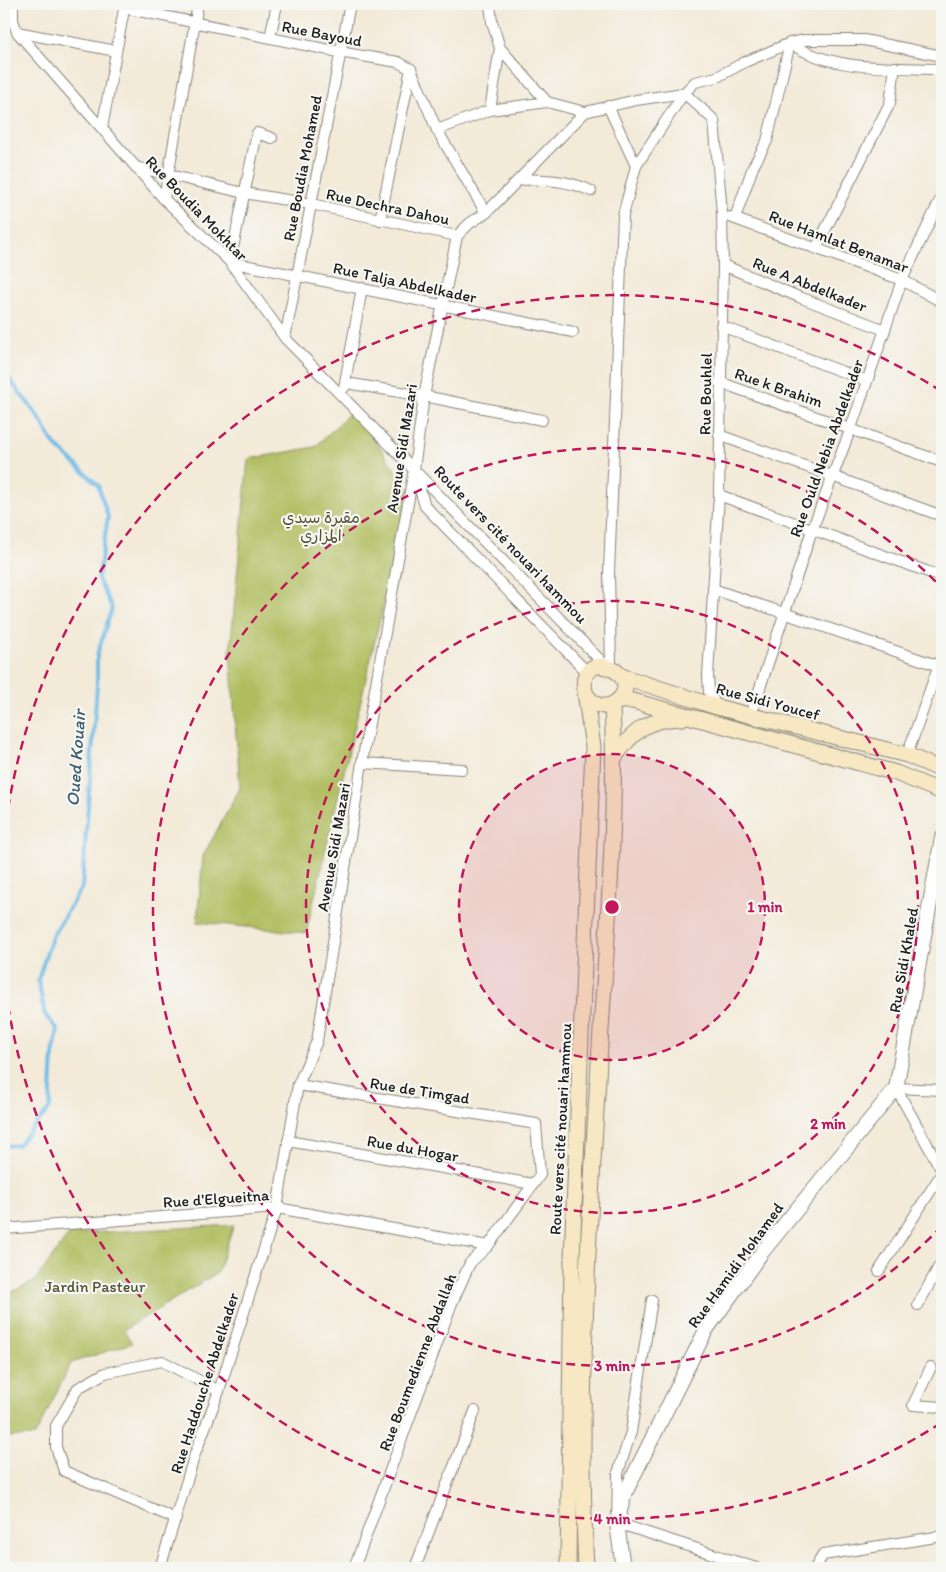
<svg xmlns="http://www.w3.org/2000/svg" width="946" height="1572" font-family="Itim,'Playpen Sans Arabic',sans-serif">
  <rect width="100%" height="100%" fill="#f6f6f2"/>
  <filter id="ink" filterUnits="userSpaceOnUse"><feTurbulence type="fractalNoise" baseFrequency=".02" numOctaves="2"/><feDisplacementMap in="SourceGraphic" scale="10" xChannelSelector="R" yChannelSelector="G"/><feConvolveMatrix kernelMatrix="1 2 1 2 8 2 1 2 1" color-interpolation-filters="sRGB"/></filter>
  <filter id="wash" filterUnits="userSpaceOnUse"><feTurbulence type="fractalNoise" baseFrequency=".0096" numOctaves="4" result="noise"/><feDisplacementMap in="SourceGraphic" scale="20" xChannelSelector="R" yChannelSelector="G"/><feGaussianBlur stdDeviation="1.12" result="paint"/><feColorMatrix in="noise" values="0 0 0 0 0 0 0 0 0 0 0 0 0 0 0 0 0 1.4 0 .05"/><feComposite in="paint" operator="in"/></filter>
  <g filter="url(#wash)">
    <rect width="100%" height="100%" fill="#f3ead8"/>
    <g fill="#b0bd5f" stroke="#666c3e">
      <polygon points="354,409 410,492 306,933 197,922 203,856 240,788 230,652 248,459 315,447"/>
      <polygon points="234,1225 217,1273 124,1330 132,1343 71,1363 35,1436 4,1437 4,1295 34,1282 69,1234"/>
    </g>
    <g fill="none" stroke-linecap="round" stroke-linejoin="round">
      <polyline stroke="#6ebbe8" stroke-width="4" points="4,372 40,419 54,444 98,485 108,517 98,579 112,608 97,655 97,685 82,887 52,937 38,980 45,1015 58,1030 53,1055 50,1108 18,1145 4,1146"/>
    </g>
  </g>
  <g filter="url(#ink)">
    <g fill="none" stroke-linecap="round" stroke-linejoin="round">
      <defs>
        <g id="minor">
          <polyline points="13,4 13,20 17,32 164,199 230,262 285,338 605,665"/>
          <polyline points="490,4 492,22 500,48 547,102"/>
          <polyline points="124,8 339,52 398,62 411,69 437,130 486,213"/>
          <polyline points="17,32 116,51"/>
          <polyline points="270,38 277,4"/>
          <polyline points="684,93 714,120 722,213 723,265 719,495 708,675 709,692 717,707"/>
          <polyline points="608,106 636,166"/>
          <polyline points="490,110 500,48"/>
          <polyline points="102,128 125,4"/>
          <polyline points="437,130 490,110 547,102 585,112"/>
          <polyline points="272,138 257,133 230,262 573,332"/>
          <polyline points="136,167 244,193 311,204 457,236"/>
          <path d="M520,180c22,-2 51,1 71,11"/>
          <polyline points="164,199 198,4"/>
          <polyline points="730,217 902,280 942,302"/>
          <path d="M735,218l18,-51 14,-26 23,-98c43,29 102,24 152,26"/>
          <polyline points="380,220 411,69"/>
          <polyline points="816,248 890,103 895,67"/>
          <polyline points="723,265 799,297 885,330"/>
          <polyline points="721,326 867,381"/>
          <polyline points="285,338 350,4"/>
          <polyline points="719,382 942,462"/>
          <polyline points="346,383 424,396 542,420"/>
          <polyline points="344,388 362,288"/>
          <polyline points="719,435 942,516"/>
          <polyline points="415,473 425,506 588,673"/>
          <polyline points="719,495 942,577"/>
          <polyline points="713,589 942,667"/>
          <polyline points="611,667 609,573 623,215 636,166 684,93 695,82 717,77 745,62 790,43 805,40 864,40 942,56"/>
          <polyline points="751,715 812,530 851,428 902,280 942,196"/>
          <polyline points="907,755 942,656"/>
          <polyline points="362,763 462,769"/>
          <polyline points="298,1085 536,1124 540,1175 488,1246 470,1263 452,1303 354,1568"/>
          <polyline points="896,1088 942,1171"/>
          <polyline points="896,1088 942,1090"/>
          <polyline points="288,1141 533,1184"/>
          <polyline points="4,1229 277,1208 488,1246"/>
          <polyline points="879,1271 942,1173"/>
          <polyline points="652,1300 631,1432 618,1473 617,1523 756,1568"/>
          <polyline points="918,1305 942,1261"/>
          <polyline points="931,1367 913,1405 942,1407"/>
          <polyline points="176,1519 64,1471 56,1447 56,1426 78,1388 105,1373 162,1361 219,1391"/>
          <polyline points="160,1568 195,1454 219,1391 277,1208 298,1085 317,1041 362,763 414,469 424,396 457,236 470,223 486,213 585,112 636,100 684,93"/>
          <polyline points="415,1568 475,1411"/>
          <polyline points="815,1568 823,1555 942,1536"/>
        </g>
        <polyline id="tertiary" points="623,1568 617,1523 624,1495 706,1330 762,1252 896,1088 942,838"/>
        <g id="secondary">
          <polyline points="621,676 717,707 907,755 942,770"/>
          <polyline points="618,701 633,701 896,773 942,792"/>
          <path d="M614,758c20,-28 33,-39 68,-40"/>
          <path d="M568,1568l4,-310 21,-511 -8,-55c-9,-50 65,-17 31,10 -12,9 -25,2 -31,-10"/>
          <path d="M586,1568c-9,-180 4,-358 15,-538 7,-108 16,-217 11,-325"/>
        </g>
      </defs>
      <use href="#minor" stroke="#88837a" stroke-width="12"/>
      <use href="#tertiary" stroke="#88837a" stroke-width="16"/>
      <use href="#secondary" stroke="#88837a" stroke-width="17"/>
      <use href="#minor" stroke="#fff" stroke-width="10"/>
      <use href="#tertiary" stroke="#fff" stroke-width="14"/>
      <use href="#secondary" stroke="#f7e8c3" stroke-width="15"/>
    </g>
  </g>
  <circle cx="612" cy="907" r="153" fill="#c2185b" fill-opacity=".12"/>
  <g fill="none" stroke="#c2185b" stroke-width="2.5" stroke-dasharray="9 6">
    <circle cx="612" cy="907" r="153"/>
    <circle cx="612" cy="907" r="306"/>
    <path d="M942 1226A459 459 0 1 1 942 588"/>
    <path d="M941 1423A612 612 0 0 1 4 976M4 838A612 612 0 0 1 941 391"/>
  </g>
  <g text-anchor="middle" stroke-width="4.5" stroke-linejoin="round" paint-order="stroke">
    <g font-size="16" fill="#1c1c1c" stroke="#f6f6f2">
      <text transform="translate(322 33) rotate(11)" y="6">Rue Bayoud</text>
      <text transform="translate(302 168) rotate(-79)" y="6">Rue Boudia Mohamed</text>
      <text transform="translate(388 206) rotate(12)" y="6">Rue Dechra Dahou</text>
      <text transform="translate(197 208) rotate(46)" y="6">Rue Boudia Mokhtar</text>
      <text transform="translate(839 241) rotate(21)" y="6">Rue Hamlat Benamar</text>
      <text transform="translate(405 282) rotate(12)" y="6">Rue Talja Abdelkader</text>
      <text transform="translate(810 284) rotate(22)" y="6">Rue A Abdelkader</text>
      <text transform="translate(779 387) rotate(19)" y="6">Rue k Brahim</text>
      <text transform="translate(705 394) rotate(-89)" y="6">Rue Bouhlel</text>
      <text transform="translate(401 448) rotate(-81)" y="6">Avenue Sidi Mazari</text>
      <text transform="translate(826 448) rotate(-70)" y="6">Rue Ould Nebia Abdelkader</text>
      <text transform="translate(511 544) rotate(46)" y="6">Route vers cité nouari hammou</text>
      <text transform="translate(768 701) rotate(15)" y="6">Rue Sidi Youcef</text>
      <text transform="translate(333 847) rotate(-80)" y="6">Avenue Sidi Mazari</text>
      <text transform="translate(903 960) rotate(-80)" y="6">Rue Sidi Khaled</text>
      <text transform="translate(420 1090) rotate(9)" y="6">Rue de Timgad</text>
      <text transform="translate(560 1129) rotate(-87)" y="6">Route vers cité nouari hammou</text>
      <text transform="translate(413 1148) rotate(10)" y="6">Rue du Hogar</text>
      <text transform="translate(216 1198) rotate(-4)" y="6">Rue d'Elgueitna</text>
      <text transform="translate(735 1265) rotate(-54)" y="6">Rue Hamidi Mohamed</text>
      <text transform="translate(417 1362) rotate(-69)" y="6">Rue Boumedienne Abdallah</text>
      <text transform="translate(204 1383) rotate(-72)" y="6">Rue Haddouche Abdelkader</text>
    </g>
    <g font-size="16" fill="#505433" stroke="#f6f6f2">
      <text x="321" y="523">مقبرة سيدي<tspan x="321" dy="18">المزاري</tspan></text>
      <text x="95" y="1292">Jardin Pasteur</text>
    </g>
    <g font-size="18" font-style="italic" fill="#3d5c6e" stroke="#f6f6f2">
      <text transform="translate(76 758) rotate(-86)" y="6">Oued Kouair</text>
    </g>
  </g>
  <circle cx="612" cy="907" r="8" fill="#c2185b" stroke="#f6f6f2" stroke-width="2.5"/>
  <g font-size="15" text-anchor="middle" font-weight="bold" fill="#c2185b" stroke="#f6f6f2" stroke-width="4.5" stroke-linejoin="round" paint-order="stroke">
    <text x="765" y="912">1 min</text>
    <text x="828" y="1129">2 min</text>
    <text x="612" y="1371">3 min</text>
    <text x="612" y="1524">4 min</text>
  </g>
  <rect width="946" height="1572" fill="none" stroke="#f6f6f2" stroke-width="20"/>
</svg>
